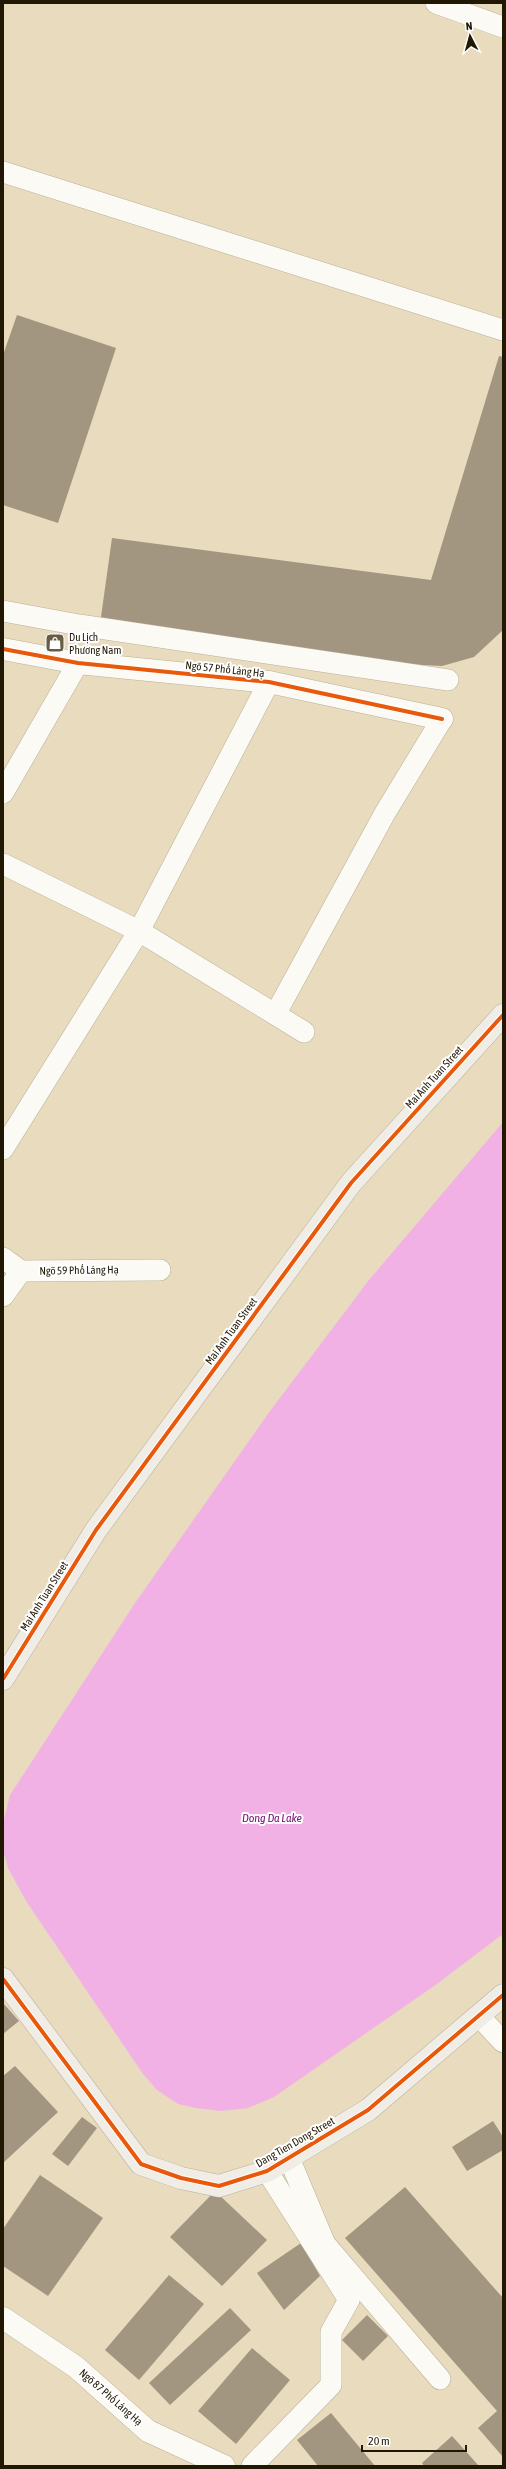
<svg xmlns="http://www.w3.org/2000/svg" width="506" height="2469" font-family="'Asap Condensed',sans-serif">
  <rect width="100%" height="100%" fill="#e8dbbe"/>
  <polygon fill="#f2b1e5" points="503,1122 503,1934 434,1986 274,2097 248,2108 221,2111 196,2108 178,2104 157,2090 143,2074 26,1901 8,1868 3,1850 3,1824 10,1795 135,1603 270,1411 369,1280"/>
  <g fill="#a39681">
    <polygon points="17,315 116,348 58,523 3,505 3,355"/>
    <polygon points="499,356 503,357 503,626 502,631 474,657 442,666 405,664 100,624 112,538 431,580"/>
    <polygon points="3,2003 19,2021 3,2034"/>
    <polygon points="15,2066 58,2112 3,2163 3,2076"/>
    <polygon points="82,2117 97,2128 68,2166 52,2154"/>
    <polygon points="493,2121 503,2137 503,2150 467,2171 452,2147"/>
    <polygon points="40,2175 103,2218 48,2296 3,2266 3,2229"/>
    <polygon points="405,2187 503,2298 503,2457 478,2428 497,2411 345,2238"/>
    <polygon points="215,2191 267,2240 222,2286 170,2237"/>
    <polygon points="301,2243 320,2276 284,2310 257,2273"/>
    <polygon points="169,2275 204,2304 139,2380 105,2350"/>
    <polygon points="230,2308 251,2330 170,2405 149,2383"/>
    <polygon points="367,2315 388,2336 363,2361 342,2340"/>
    <polygon points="252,2348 290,2380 236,2444 198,2411"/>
    <polygon points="331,2413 375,2466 318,2466 297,2440"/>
    <polygon points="452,2436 479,2466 424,2466 422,2463"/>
  </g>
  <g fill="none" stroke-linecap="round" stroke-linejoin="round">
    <defs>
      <g id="lane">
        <polyline points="436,3 503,27"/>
        <polyline points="3,172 503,330"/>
        <polyline points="3,611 79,625 448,680"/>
        <polyline points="3,793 78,663"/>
        <polyline points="3,864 139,931 304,1032"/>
        <polyline points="276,1013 385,813 442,719"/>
        <polyline points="3,1149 139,931 269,682"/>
        <polyline points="3,1258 21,1271 160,1270"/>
        <polyline points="3,1296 21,1271"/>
        <polyline points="479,2016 503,2042"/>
        <polyline points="289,2158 325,2244 440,2379"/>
        <polyline points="252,2466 331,2385 331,2332 349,2300 267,2171"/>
      </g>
      <g id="street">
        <polyline points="3,649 78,663 269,682 442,719"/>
        <polyline points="3,2318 76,2367 148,2431 224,2466"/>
      </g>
      <g id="secondary">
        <polyline points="3,1679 96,1530 351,1183 503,1015"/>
        <polyline points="3,1979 141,2164 181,2178 219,2186 267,2171 368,2110 503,1995"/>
      </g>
    </defs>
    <use href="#lane" stroke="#bab099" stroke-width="22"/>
    <use href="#street" stroke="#bab099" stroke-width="23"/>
    <use href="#secondary" stroke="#bab099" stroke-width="23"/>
    <use href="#lane" stroke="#fcfaf5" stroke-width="21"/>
    <use href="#street" stroke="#fcfaf5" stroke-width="22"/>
    <use href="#secondary" stroke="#f0ede6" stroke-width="22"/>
    <defs>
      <g id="cycleway">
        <polyline points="3,649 78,663 269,682 442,719"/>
        <polyline points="3,1679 96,1530 351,1183 503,1015"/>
        <polyline points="3,1979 141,2164 181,2178 219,2186 267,2171 368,2110 503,1995"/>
      </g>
    </defs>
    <use href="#cycleway" stroke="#fff" stroke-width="6"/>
    <use href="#cycleway" stroke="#e8590c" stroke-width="4"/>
  </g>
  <defs>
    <symbol id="shop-square" viewBox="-11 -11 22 22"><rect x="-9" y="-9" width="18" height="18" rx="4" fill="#675c45" stroke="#fff"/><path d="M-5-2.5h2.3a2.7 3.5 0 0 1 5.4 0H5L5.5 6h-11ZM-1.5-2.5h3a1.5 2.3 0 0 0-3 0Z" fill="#fff"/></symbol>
  </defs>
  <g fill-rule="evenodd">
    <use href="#shop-square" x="44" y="632" width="22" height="22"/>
  </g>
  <g text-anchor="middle" stroke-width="4" stroke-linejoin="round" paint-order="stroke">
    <g font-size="11" fill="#211804" stroke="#fff" text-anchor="start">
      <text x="69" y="641">Du Lịch<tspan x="69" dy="13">Phương Nam</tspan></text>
    </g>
    <g font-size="11" fill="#211804" stroke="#fff">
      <text transform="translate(225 669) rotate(6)" y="4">Ngõ 57 Phố Láng Hạ</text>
      <text transform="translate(434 1077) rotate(-48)" y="4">Mai Anh Tuan Street</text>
      <text transform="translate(79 1270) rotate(-1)" y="4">Ngõ 59 Phố Láng Hạ</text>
      <text transform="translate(231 1331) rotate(-54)" y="4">Mai Anh Tuan Street</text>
      <text transform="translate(44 1596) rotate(-58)" y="4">Mai Anh Tuan Street</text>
      <text transform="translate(295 2142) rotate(-30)" y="4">Dang Tien Dong Street</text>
      <text transform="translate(111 2397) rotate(41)" y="4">Ngõ 87 Phố Láng Hạ</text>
    </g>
    <g font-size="12" font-style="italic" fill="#790c7c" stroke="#fff">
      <text x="272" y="1822">Dong Da Lake</text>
    </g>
  </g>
  <rect width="506" height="2469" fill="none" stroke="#211804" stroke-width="8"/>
  <g transform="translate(470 36) rotate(354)" stroke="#ffffff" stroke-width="3" paint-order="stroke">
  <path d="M0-3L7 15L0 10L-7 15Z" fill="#211804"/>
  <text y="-6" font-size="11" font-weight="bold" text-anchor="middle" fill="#211804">N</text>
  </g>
  <path d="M362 2445v6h104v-6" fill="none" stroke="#211804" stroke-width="2"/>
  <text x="368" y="2445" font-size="12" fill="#211804" stroke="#ffffff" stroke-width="3" paint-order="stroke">20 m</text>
</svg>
